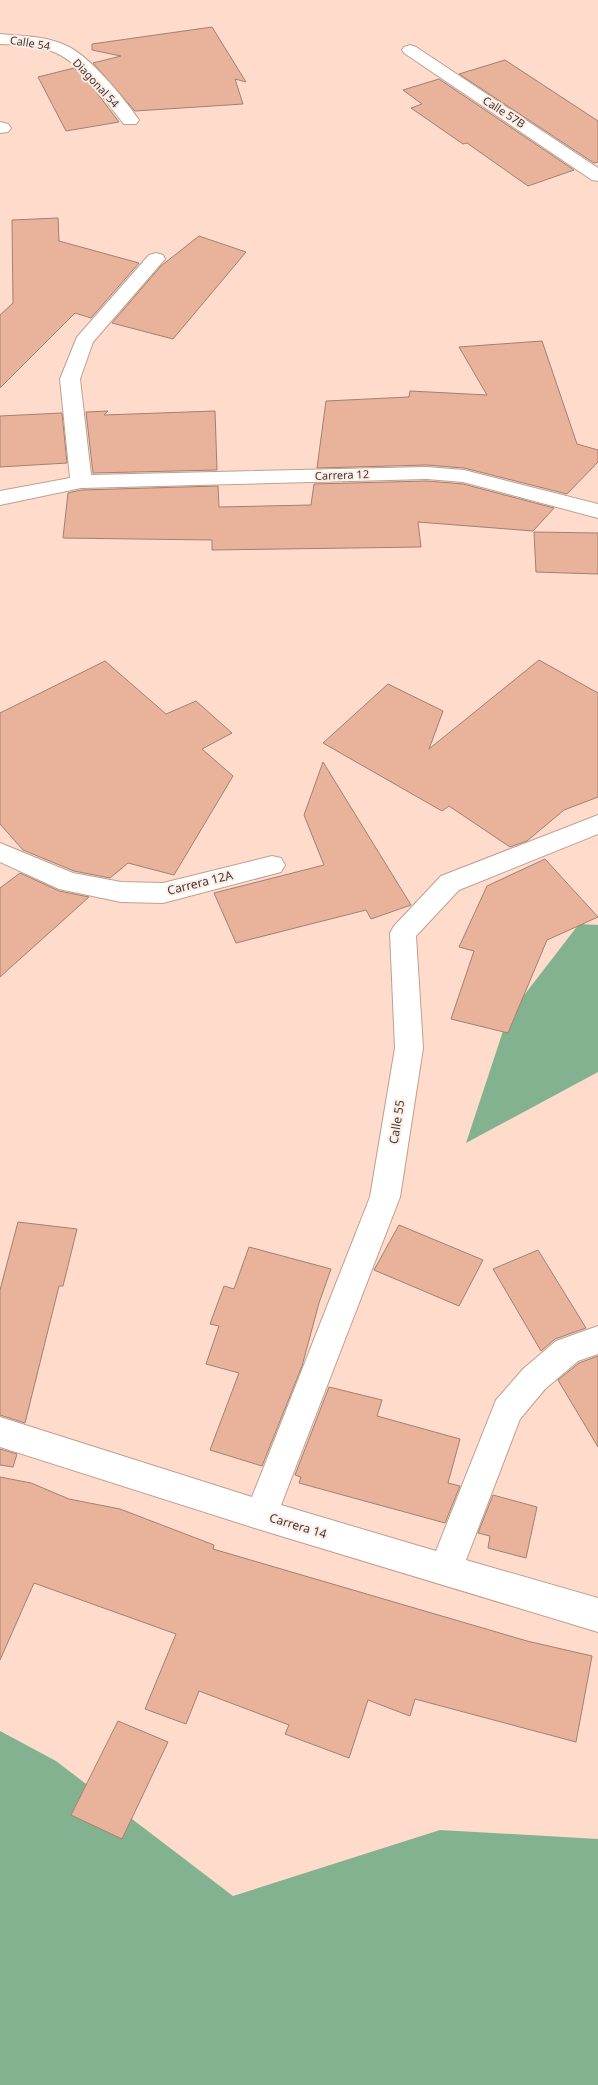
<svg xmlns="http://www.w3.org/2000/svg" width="598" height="2085" font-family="'Noto Sans',sans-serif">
  <rect width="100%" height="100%" fill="#fedbca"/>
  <g fill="#83b290">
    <polygon points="579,924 598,925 598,1072 466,1143 508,1016"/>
    <polygon points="0,1731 56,1761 233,1896 440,1830 598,1839 598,2085 0,2085"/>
  </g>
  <g fill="#e8b39a" stroke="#a18172">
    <polygon points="212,27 246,82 235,79 243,104 135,111 93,63 121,56 92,50 92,44"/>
    <polygon points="505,60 598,121 598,162 594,163 459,74"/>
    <polygon points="74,68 91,85 119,122 66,131 38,77"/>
    <polygon points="439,79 574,170 528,186 467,143 463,144 411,108 422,104 403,90"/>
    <polygon points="58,218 59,241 139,263 91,318 75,313 0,388 0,315 13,303 12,220"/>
    <polygon points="199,236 246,252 173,339 112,323 161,266"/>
    <polygon points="542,341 577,444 598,450 598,462 567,494 464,468 427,465 317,468 326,401 409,397 410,391 487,395 459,347"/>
    <polygon points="108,411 104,415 215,411 217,470 93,473 86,412"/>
    <polygon points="62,413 67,463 0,467 0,416"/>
    <polygon points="427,481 463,484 554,508 533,531 418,522 421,547 212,550 212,540 63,538 68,493 81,490 218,486 219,507 311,505 314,484"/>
    <polygon points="534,532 598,533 598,574 536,572"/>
    <polygon points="539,660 598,693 598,797 564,810 527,841 510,847 449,806 442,811 323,743 388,684 443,711 429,749"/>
    <polygon points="105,661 166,714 196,701 232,733 202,749 233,776 174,875 128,863 110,878 74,871 23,850 0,824 0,713"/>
    <polygon points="323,762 411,905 371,919 366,910 236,943 214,893 324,865 304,815"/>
    <polygon points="545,859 598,917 547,940 508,1033 451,1019 474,951 459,947 487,886"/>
    <polygon points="20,873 59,891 89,897 0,977 0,888"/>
    <polygon points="18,1222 77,1229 63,1286 59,1286 25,1423 0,1415 0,1290"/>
    <polygon points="399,1225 483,1260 459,1306 374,1270"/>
    <polygon points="249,1247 331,1269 319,1303 302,1366 262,1466 210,1450 239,1373 206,1364 219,1326 210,1324 224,1286 234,1289"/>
    <polygon points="538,1250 586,1328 555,1339 541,1351 493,1269"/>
    <polygon points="598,1356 598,1447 558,1380 579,1363"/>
    <polygon points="329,1387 382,1400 377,1416 460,1439 448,1483 460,1486 445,1523 299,1483 301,1477 295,1475"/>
    <polygon points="0,1449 17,1454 13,1467 0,1465"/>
    <polygon points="0,1477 31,1483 69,1499 120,1509 214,1545 213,1549 527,1641 592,1656 576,1742 415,1699 410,1716 368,1700 349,1758 285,1734 289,1725 199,1691 186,1724 145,1709 176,1634 34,1583 0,1660"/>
    <polygon points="493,1495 537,1507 526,1558 488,1548 490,1536 478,1533"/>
    <polygon points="118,1721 168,1742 122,1839 71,1815"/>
  </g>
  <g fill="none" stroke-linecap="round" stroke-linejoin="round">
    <defs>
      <g id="minor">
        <path d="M0,34c22,2 45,2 65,11 24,10 59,53 74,75l-3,4h-12c-20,-24 -41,-60 -70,-72 -17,-7 -36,-7 -54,-8z"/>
        <polygon points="410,45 416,47 598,168 598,181 592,180 404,53 402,50 404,47"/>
        <polygon points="0,122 8,124 11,128 8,132 0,133"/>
        <polygon points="156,253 163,255 165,259 93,342 80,379 91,475 427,467 464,470 598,504 598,518 463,482 427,479 81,488 0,505 0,491 70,478 60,379 77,337 149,255"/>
        <polygon points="598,815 598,834 459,890 416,936 423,1048 400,1197 281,1505 436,1551 496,1400 523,1369 556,1341 598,1326 598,1354 578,1361 545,1389 520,1419 466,1560 598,1598 598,1632 261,1530 0,1447 0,1417 252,1497 370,1197 395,1048 390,933 394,926 441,876"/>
        <polygon points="0,843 73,873 121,882 163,883 272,856 281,858 285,865 281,872 163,903 121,902 59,889 0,862"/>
      </g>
    </defs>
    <use href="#minor" stroke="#c09f8f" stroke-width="2"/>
    <use href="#minor" fill="#fff" fill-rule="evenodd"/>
  </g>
  <g text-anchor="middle" stroke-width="4" stroke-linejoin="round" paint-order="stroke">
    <g font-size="11" fill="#453731" stroke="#fcede7">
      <text transform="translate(30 43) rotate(9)" y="4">Calle 54</text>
      <text transform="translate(96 83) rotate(47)" y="4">Diagonal 54</text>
      <text transform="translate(504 112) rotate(33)" y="4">Calle 57B</text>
      <text transform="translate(342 475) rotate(-2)" y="4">Carrera 12</text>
    </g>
    <g font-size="12" fill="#453731" stroke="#fcede7">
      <text transform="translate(200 883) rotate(-14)" y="4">Carrera 12A</text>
      <text transform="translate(397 1122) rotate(-81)" y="4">Calle 55</text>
      <text transform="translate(298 1526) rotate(17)" y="4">Carrera 14</text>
    </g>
  </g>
</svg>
